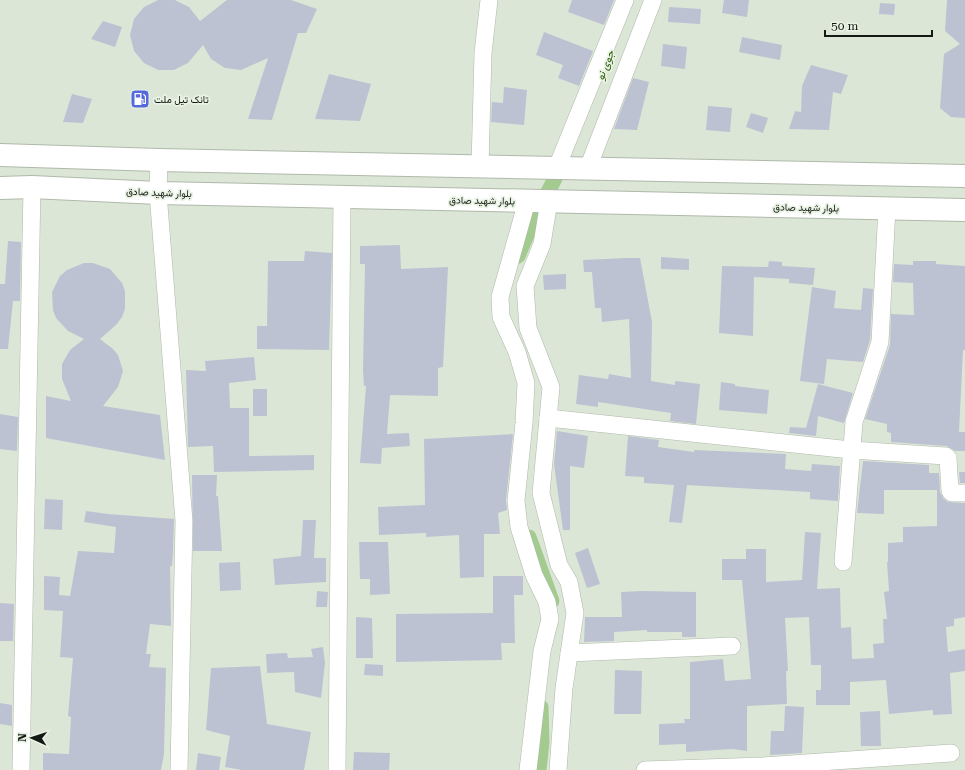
<svg xmlns="http://www.w3.org/2000/svg" width="965" height="770" font-family="'Roboto Serif',Vazirmatn,serif">
  <rect width="100%" height="100%" fill="#dce6d7"/>
  <g fill="none" stroke-linecap="round" stroke-linejoin="round">
    <g stroke="#a3cb8f" stroke-width="15">
      <polyline points="518,256 532,223 564,161"/>
      <polyline points="529,537 552,601"/>
      <polyline points="539,770 542,742 541,707"/>
    </g>
  </g>
  <g fill="#bdc2d2">
    <polygon points="158,0 175,0 189,7 200,21 227,0 291,0 317,9 306,33 298,33 272,120 248,119 268,58 241,70 225,68 211,59 203,45 188,63 174,70 158,70 144,63 134,51 130,35 134,19 144,7"/>
    <polygon points="572,0 614,0 604,25 568,12"/>
    <polygon points="724,0 749,0 747,17 722,13"/>
    <polygon points="947,0 965,0 965,118 951,117 940,108 944,54 960,44 945,31"/>
    <polygon points="880,3 895,4 894,15 879,14"/>
    <polygon points="669,7 701,9 700,24 668,22"/>
    <polygon points="103,21 122,27 115,47 91,39"/>
    <polygon points="544,32 593,51 579,86 558,78 563,65 536,55"/>
    <polygon points="742,37 782,45 780,60 739,52"/>
    <polygon points="663,44 687,47 685,69 661,66"/>
    <polygon points="811,65 848,75 841,94 833,92 829,130 789,129 795,111 801,112 802,86"/>
    <polygon points="329,74 371,84 360,121 315,119"/>
    <polygon points="633,78 649,82 637,130 614,129"/>
    <polygon points="504,87 527,90 524,125 491,122 492,102 503,103"/>
    <polygon points="72,94 92,99 83,123 63,122"/>
    <polygon points="708,106 732,108 730,132 706,130"/>
    <polygon points="751,113 768,118 763,133 746,127"/>
    <polygon points="8,241 21,242 20,301 13,301 8,349 0,349 0,284 5,284"/>
    <polygon points="400,245 401,269 448,267 443,367 438,368 438,396 390,395 387,434 409,433 410,446 382,448 381,464 360,463 366,386 364,386 363,370 365,264 360,264 360,246"/>
    <polygon points="305,251 332,253 329,350 257,349 257,326 267,326 268,261 304,261"/>
    <polygon points="661,257 689,259 689,270 661,269"/>
    <polygon points="626,258 640,258 652,322 651,381 675,385 675,381 700,384 696,424 670,421 671,413 598,402 598,407 576,404 579,375 608,379 609,374 631,378 629,319 602,322 601,308 595,308 592,272 584,272 583,260"/>
    <polygon points="769,261 782,262 782,266 815,268 813,285 789,283 789,279 754,277 753,336 719,333 722,266 768,267"/>
    <polygon points="913,261 936,261 936,264 965,266 965,350 963,350 959,432 965,432 965,451 955,451 947,446 891,442 891,433 887,432 887,424 865,419 890,345 891,314 914,315 913,283 893,282 894,264 913,265"/>
    <polygon points="84,263 93,263 110,269 122,283 125,291 125,309 122,317 117,324 100,339 113,349 118,355 123,371 118,387 103,406 160,415 165,460 46,438 46,396 71,401 62,379 62,364 70,350 84,339 68,331 56,318 53,310 52,292 60,276 67,270"/>
    <polygon points="566,274 566,289 544,290 543,275"/>
    <polygon points="812,287 836,291 834,308 861,310 863,288 873,289 870,340 863,362 827,359 824,384 800,381"/>
    <polygon points="254,357 256,380 229,383 230,408 249,408 249,456 314,455 314,470 214,472 213,446 188,447 186,370 206,371 205,361"/>
    <polygon points="721,382 735,384 735,386 769,390 767,414 719,410"/>
    <polygon points="818,384 853,393 844,423 818,416 816,436 789,433 790,427 806,428"/>
    <rect x="253" y="389" width="14" height="27"/>
    <polygon points="0,414 18,417 17,451 0,449"/>
    <polygon points="557,431 588,436 584,468 570,466 570,530 563,530 554,464"/>
    <polygon points="513,434 506,500 507,510 498,513 500,534 484,534 484,577 460,578 459,535 426,537 426,533 379,535 378,507 425,505 424,439"/>
    <polygon points="628,436 659,440 658,447 694,452 694,450 786,454 785,469 811,471 812,464 840,466 838,501 810,499 810,492 687,485 682,523 669,522 674,485 644,483 644,477 625,476"/>
    <polygon points="863,461 929,465 929,473 939,473 940,492 943,498 948,502 965,503 965,617 954,619 954,626 946,627 948,652 965,649 965,671 950,673 952,714 933,715 933,710 889,714 886,680 850,682 850,705 816,705 816,690 821,690 821,665 811,665 809,617 785,618 788,671 786,671 787,704 747,706 747,751 732,749 686,752 686,744 659,745 659,724 685,723 684,719 690,719 690,662 723,659 725,681 751,679 742,580 722,580 722,559 746,559 746,549 766,549 766,582 802,580 805,532 821,533 817,589 840,588 841,628 851,627 852,659 874,658 873,644 884,643 883,619 887,619 884,592 889,591 887,562 888,562 888,543 903,542 903,527 937,526 937,490 884,490 884,514 857,513"/>
    <polygon points="959,472 965,472 965,483 960,483"/>
    <polygon points="192,475 217,475 216,496 218,496 222,551 193,551"/>
    <polygon points="45,499 63,500 62,530 44,529"/>
    <polygon points="86,511 108,514 174,519 173,552 172,566 170,566 171,626 150,624 146,654 151,654 149,667 166,668 164,754 161,770 43,770 43,753 69,754 71,717 68,716 73,658 60,657 63,611 44,610 44,576 60,577 59,595 70,596 78,551 114,553 116,527 84,522"/>
    <polygon points="303,520 316,520 314,558 326,558 326,582 275,585 273,559 301,556"/>
    <polygon points="359,542 388,542 390,594 370,595 370,579 360,579"/>
    <polygon points="588,548 600,584 587,588 575,553"/>
    <polygon points="240,562 241,590 220,591 219,563"/>
    <polygon points="493,576 523,576 523,595 514,595 515,643 501,643 502,660 396,662 396,614 493,613"/>
    <polygon points="317,591 328,592 327,607 316,607"/>
    <polygon points="642,591 696,592 696,637 682,637 682,632 647,632 647,630 614,632 614,641 584,642 585,617 622,617 621,592"/>
    <polygon points="0,603 14,604 13,641 0,641"/>
    <polygon points="356,617 372,618 373,658 356,658"/>
    <polygon points="323,647 325,663 321,698 295,692 294,672 267,673 266,654 287,653 288,658 313,657 311,649"/>
    <polygon points="365,664 383,665 383,676 364,675"/>
    <polygon points="260,666 267,724 311,732 304,770 242,770 225,767 230,736 206,730 211,668"/>
    <polygon points="615,670 642,671 641,714 614,714"/>
    <polygon points="0,703 12,705 12,726 0,724"/>
    <polygon points="785,706 804,707 802,753 770,755 771,731 784,731"/>
    <polygon points="880,711 881,746 861,746 860,712"/>
    <polygon points="354,752 390,753 389,770 353,770"/>
    <polygon points="198,753 221,757 219,770 196,770"/>
  </g>
  <g fill="none" stroke-linecap="round" stroke-linejoin="round">
    <defs>
      <g id="minor">
        <polyline points="159,160 158,193 184,521 179,770"/>
        <polyline points="480,166 483,53 489,0"/>
        <polyline points="557,167 625,0"/>
        <polyline points="588,168 653,0"/>
        <polyline points="527,201 500,297 501,317 517,352 526,383 524,423 516,501 519,527 534,575 547,602 550,619 542,651 528,770"/>
        <polyline points="549,201 542,244 525,286 528,328 551,387 541,493 559,565 569,582 575,613 564,688 558,770"/>
        <polyline points="548,418 851,450 946,456 948,458 950,491 952,493 965,493"/>
        <polyline points="843,562 854,422 880,342 887,208"/>
        <polyline points="569,653 732,646"/>
        <polyline points="21,770 32,187"/>
        <polyline points="337,770 342,196"/>
        <polyline points="645,770 762,766 951,753"/>
      </g>
      <g id="major">
        <polyline points="0,155 159,160 965,176"/>
        <polyline points="0,188 32,187 158,193 965,210"/>
      </g>
    </defs>
    <use href="#minor" stroke="#afb9aa" stroke-width="18"/>
    <use href="#major" stroke="#afb9aa" stroke-width="24"/>
    <use href="#minor" stroke="#fff" stroke-width="17"/>
    <use href="#major" stroke="#fff" stroke-width="22"/>
  </g>
  <defs>
    <symbol id="fuel-square" viewBox="-11 -11 22 22"><rect x="-9" y="-9" width="18" height="18" rx="4" fill="#5569df" stroke="#e9f3e4"/><path d="M-5.5-6h7V0h2V4h1.3V-2.5L3-4.5l.8-.8L6-3V5H2.5V1h-1V6h-7ZM-4.2-4.7v3.2H.2V-4.7Z" fill="#fff"/></symbol>
  </defs>
  <g fill-rule="evenodd">
    <use href="#fuel-square" x="129" y="88" width="22" height="22"/>
  </g>
  <g text-anchor="middle" stroke-width="3.5" stroke-linejoin="round" paint-order="stroke">
    <g font-size="10" fill="#151914" stroke="#e9f3e4" text-anchor="start">
      <text x="154" y="103">تانک تیل ملت</text>
    </g>
    <g font-size="10" fill="#151914" stroke="#e9f3e4">
      <text transform="translate(159 192) rotate(2)" y="4">بلوار شهید صادق</text>
      <text transform="translate(482 200) rotate(1)" y="4">بلوار شهید صادق</text>
      <text transform="translate(806 207) rotate(1)" y="4">بلوار شهید صادق</text>
    </g>
    <g font-size="11" font-style="italic" fill="#31600d" stroke="#e9f3e4">
      <text transform="translate(605 65) rotate(-68)" y="4">جوی نو</text>
    </g>
  </g>
  <g transform="translate(32 738) rotate(273)" stroke="#e9f3e4" stroke-width="3" paint-order="stroke">
  <path d="M0-3L7 15L0 10L-7 15Z" fill="#151914"/>
  <text y="-6" font-size="11" font-weight="bold" text-anchor="middle" fill="#151914">N</text>
  </g>
  <path d="M825 30v6h107v-6" fill="none" stroke="#151914" stroke-width="2"/>
  <text x="831" y="30" font-size="12" fill="#151914" stroke="#e9f3e4" stroke-width="3" paint-order="stroke">50 m</text>
</svg>
